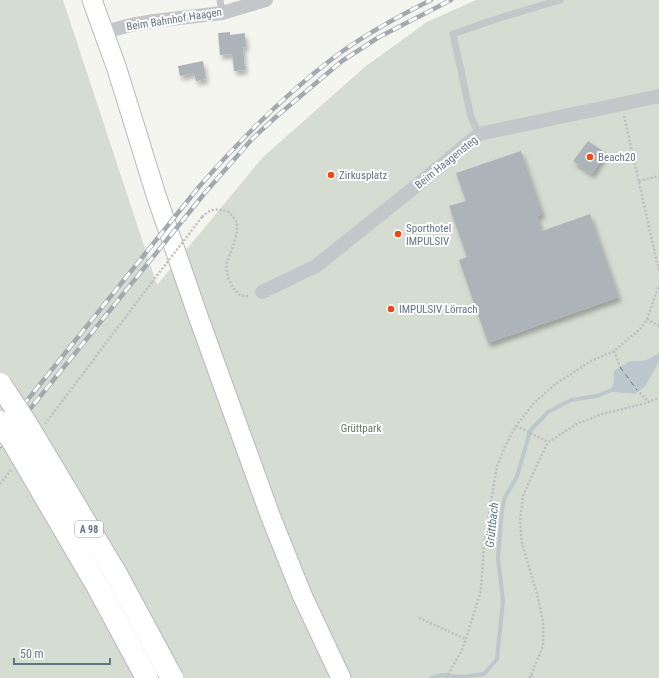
<svg xmlns="http://www.w3.org/2000/svg" width="659" height="678" font-family="'Roboto Condensed',sans-serif">
  <defs>
    <filter id="shadow"><feDropShadow dx="2.5" dy="4.5" stdDeviation="2" flood-color="#0004"/></filter>
  </defs>
  <rect width="100%" height="100%" fill="#f5f5f0"/>
  <polygon fill="#d5dcd1" points="0,0 63,0 157,285 263,157 366,66 427,22 476,0 659,0 659,353 646,360 630,361 613,378 613,385 608,392 635,394 645,387 659,361 659,678 0,678"/>
  <polygon fill="#bcc8cd" points="659,353 659,362 645,387 635,394 608,392 613,385 614,371 630,361 646,360"/>
  <g fill="none" stroke-linecap="round" stroke-linejoin="round">
    <polyline stroke="#bcc8cd" stroke-width="4" points="431,678 443,675 463,677 484,674 497,659 503,601 498,558 502,510 505,497 517,477 530,431 548,412 571,400 597,396 612,390"/>
    <polyline stroke="#5c7781" stroke-width="1" stroke-dasharray="5 4" stroke-linecap="butt" points="620,367 637,390"/>
  </g>
  <g fill="#acb4b9" filter="url(#shadow)">
    <polygon points="230,32 230,35 245,33 246,47 243,47 245,70 234,71 232,54 220,55 218,33"/>
    <polygon points="203,61 206,79 196,81 194,73 180,76 178,66"/>
    <polygon points="588,141 606,153 592,174 573,161"/>
    <polygon points="521,151 543,214 537,216 542,231 590,214 619,297 488,343 459,260 467,257 449,206 466,201 456,173"/>
  </g>
  <g fill="none" stroke-linecap="round" stroke-linejoin="round">
    <defs>
      <polyline id="secondary" points="92,0 117,69 156,195 198,316 270,515 302,595 341,678"/>
    </defs>
    <use href="#secondary" stroke="#b3b9bd" stroke-width="21"/>
    <g stroke="#bdbfc1" stroke-width="2.5" stroke-dasharray="2 2" stroke-linecap="butt">
      <polyline points="624,116 659,271"/>
      <polyline points="639,181 659,176"/>
      <path d="M202,217c10,-10 15,-8 27,-5l8,10v9l-3,13 -8,20 2,14 5,10 8,8h9"/>
      <polyline points="647,319 659,326"/>
      <polyline points="614,351 620,367"/>
      <polyline points="637,390 649,402"/>
      <polyline points="45,424 152,282"/>
      <polyline points="516,426 548,442"/>
      <polyline points="0,484 11,470"/>
      <polyline points="419,618 466,639"/>
      <polyline points="531,675 534,678"/>
      <polyline points="446,678 461,652 466,639 481,590 484,543 497,466 507,442 516,426 534,403 554,385 591,361 614,351 640,329 647,319 659,285"/>
      <polyline points="529,678 531,675 543,646 543,621 537,594 522,543 520,522 523,496 535,469 548,442 577,424 602,414 643,404 659,398"/>
    </g>
    <g stroke="#c3c7ca" stroke-width="7">
      <polyline points="220,0 222,13"/>
      <polyline points="479,134 471,117 453,34 499,18 560,0"/>
    </g>
    <g stroke="#c3c7ca" stroke-width="14">
      <polyline points="104,32 131,25 154,21 222,13 266,0"/>
      <polyline points="262,292 316,266 426,178 479,134 659,96"/>
    </g>
    <use href="#secondary" stroke="#fff" stroke-width="19"/>
    <defs>
      <g id="rail">
        <path d="M0,434l198,-246c41,-47 84,-91 134,-129 30,-23 65,-42 99,-59"/>
        <polyline points="0,446 204,194 252,139 277,116 342,61 379,37 451,0"/>
      </g>
    </defs>
    <use href="#rail" stroke="#a3a9af" stroke-width="4.5"/>
    <use href="#rail" stroke="#fff" stroke-width="3" stroke-dasharray="9" stroke-linecap="butt"/>
    <defs>
      <g id="highway-bridge">
        <polyline points="0,384 25,422 116,574 172,678"/>
        <polyline points="0,422 14,443 98,587 147,678"/>
      </g>
    </defs>
    <use href="#highway-bridge" stroke="#b5b9bc" stroke-width="24" stroke-linecap="butt"/>
    <polyline stroke="#bdbfc1" stroke-width="2.5" stroke-dasharray="2 2" stroke-linecap="butt" points="152,282 202,217"/>
    <use href="#highway-bridge" stroke="#fff" stroke-width="22"/>
  </g>
  <g fill="#f14614" stroke="#fff" stroke-width="1.5">
    <circle cx="590" cy="157" r="4"/>
    <circle cx="331" cy="175" r="4"/>
    <circle cx="398" cy="234" r="4"/>
    <circle cx="391" cy="309" r="4"/>
  </g>
  <g text-anchor="middle" stroke-width="4" stroke-linejoin="round" paint-order="stroke">
    <rect fill="#fff" stroke="#909ea9" stroke-width="1" x="75" y="521" width="28" height="16" rx="3"/>
    <g font-size="10" font-weight="bold" fill="#617484">
      <text x="89" y="533">A 98</text>
    </g>
    <g font-size="11" fill="#617484" stroke="#fff">
      <text transform="translate(174 19) rotate(-9)" y="4">Beim Bahnhof Haagen</text>
      <text transform="translate(446 162) rotate(-39)" y="4">Beim Haagensteg</text>
    </g>
    <g font-size="11" fill="#617484" stroke="#fff" text-anchor="start">
      <text x="598" y="161">Beach20</text>
      <text x="339" y="179">Zirkusplatz</text>
      <text x="406" y="232">Sporthotel<tspan x="406" dy="13">IMPULSIV</tspan></text>
      <text x="399" y="313">IMPULSIV Lörrach</text>
    </g>
    <g font-size="11" fill="#667a60" stroke="#fff">
      <text x="361" y="432">Grüttpark</text>
    </g>
    <g font-size="12" font-style="italic" fill="#5c7781" stroke="#fff">
      <text transform="translate(492 525) rotate(-84)" y="4">Grüttbach</text>
    </g>
  </g>
  <path d="M14 658v6h96v-6" fill="none" stroke="#617484" stroke-width="2"/>
  <text x="20" y="658" font-size="12" fill="#617484" stroke="#ffffff" stroke-width="3" paint-order="stroke">50 m</text>
</svg>
